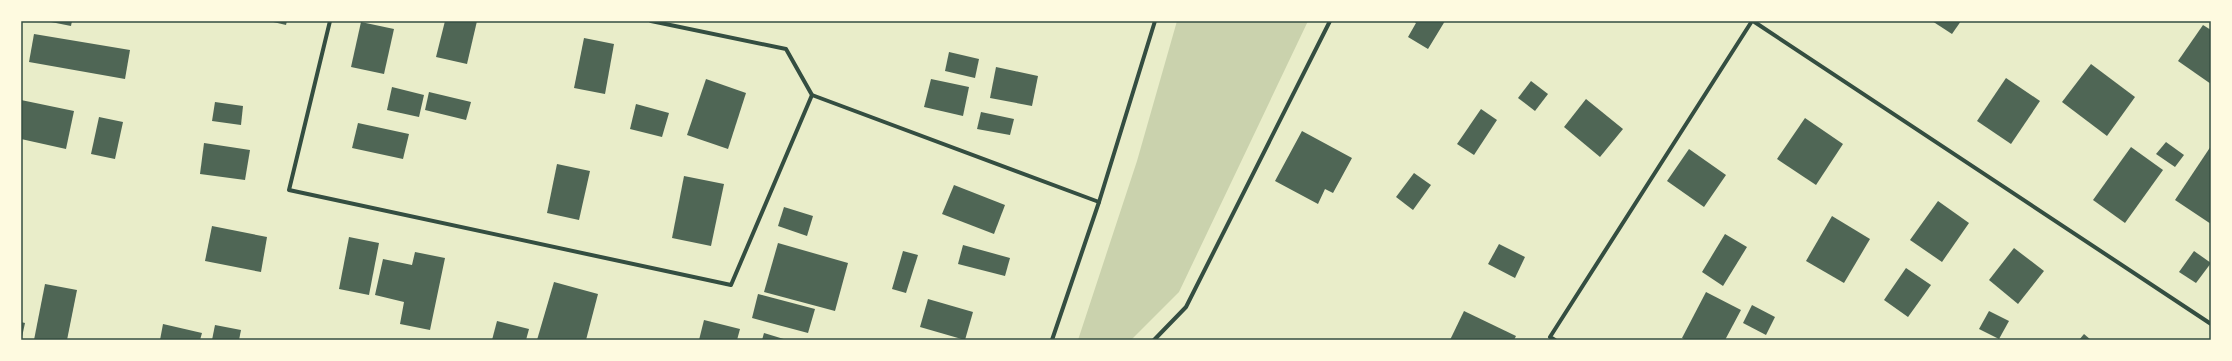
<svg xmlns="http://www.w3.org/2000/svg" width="2232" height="361" font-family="Raleway,sans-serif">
  <rect width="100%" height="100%" fill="#e9edc9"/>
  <polygon fill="#cad2ad" points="1177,21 1308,21 1179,292 1131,340 1078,340 1137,161"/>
  <g fill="#4f6655">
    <polygon points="46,21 72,21 71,26"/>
    <polygon points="269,21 287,21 286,25"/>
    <polygon points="445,21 477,21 467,64 436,57"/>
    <polygon points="1413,21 1445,21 1428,49 1408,37 1416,23"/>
    <polygon points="1932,21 1961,21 1952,34"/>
    <polygon points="361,22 394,29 384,74 351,67"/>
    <polygon points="2203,25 2211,30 2211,84 2178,61"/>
    <polygon points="34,34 130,50 125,79 29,62"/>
    <polygon points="584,38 614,44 605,94 574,88"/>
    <polygon points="949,52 979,59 975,78 945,71"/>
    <polygon points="2091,64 2135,97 2107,136 2062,102"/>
    <polygon points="996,67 1038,76 1032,106 990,98"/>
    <polygon points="2006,78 2040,101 2011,144 1977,121"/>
    <polygon points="706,79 746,93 728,149 687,135"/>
    <polygon points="931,79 969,87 963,116 924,107"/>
    <polygon points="1531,81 1548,94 1535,111 1518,98"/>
    <polygon points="392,87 424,95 419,117 387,110"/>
    <polygon points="429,92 471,102 466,120 425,110"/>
    <polygon points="1586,99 1623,129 1600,157 1564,127"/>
    <polygon points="21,100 74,111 66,149 21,139"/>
    <polygon points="215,102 243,106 241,125 212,121"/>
    <polygon points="636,104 669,113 662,137 630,129"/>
    <polygon points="1481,109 1497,120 1474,155 1457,144"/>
    <polygon points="981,112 1014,119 1010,135 977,129"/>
    <polygon points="99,117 123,122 115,159 91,154"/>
    <polygon points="1805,118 1843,144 1816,185 1777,159"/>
    <polygon points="358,123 409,134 403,159 352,148"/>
    <polygon points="1302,131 1352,158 1333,193 1325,189 1318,204 1275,181"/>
    <polygon points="2166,142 2184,155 2175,167 2156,154"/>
    <polygon points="204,143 250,150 245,180 200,174"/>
    <polygon points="2211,146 2211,224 2175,200"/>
    <polygon points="2131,147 2163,170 2125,223 2093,200"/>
    <polygon points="1689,149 1726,175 1704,207 1667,181"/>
    <polygon points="557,164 590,171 579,220 547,213"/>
    <polygon points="1414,173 1431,185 1413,210 1396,197"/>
    <polygon points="684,176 724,184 711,246 672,238"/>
    <polygon points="954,185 1005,205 994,234 942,214"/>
    <polygon points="1938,201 1969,223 1942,262 1910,240"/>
    <polygon points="784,207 813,216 807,236 778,226"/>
    <polygon points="1832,216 1870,239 1844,283 1806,261"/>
    <polygon points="212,226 267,237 261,272 205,261"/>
    <polygon points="1725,234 1747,247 1723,286 1702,272"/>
    <polygon points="349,237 379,243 369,295 339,289"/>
    <polygon points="778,243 848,263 835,311 764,292"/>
    <polygon points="1499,244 1525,257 1515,278 1488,264"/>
    <polygon points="963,245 1010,258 1005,276 958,264"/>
    <polygon points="2014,248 2044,271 2018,304 1989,280"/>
    <polygon points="903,251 918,255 906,293 892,289"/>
    <polygon points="2194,251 2211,263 2196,283 2179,272"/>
    <polygon points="415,252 445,258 430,330 400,324 404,302 375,295 383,259 412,265"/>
    <polygon points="1906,268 1931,285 1908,317 1884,300"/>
    <polygon points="554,282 598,294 586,340 537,340"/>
    <polygon points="45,284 77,290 67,340 34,340"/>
    <polygon points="1706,292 1741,310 1725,340 1686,340 1682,338"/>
    <polygon points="758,294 815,309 808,333 752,318"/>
    <polygon points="928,299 973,312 965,340 920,327"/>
    <polygon points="1752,305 1775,317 1766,335 1743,323"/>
    <polygon points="1464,311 1516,336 1514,340 1450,340"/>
    <polygon points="1989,311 2009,321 1999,339 1979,329"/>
    <polygon points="704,320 740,329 737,340 699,340"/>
    <polygon points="497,321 529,329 526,340 492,340"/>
    <polygon points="21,322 25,323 22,337 21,337"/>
    <polygon points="163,324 202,333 200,340 160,340"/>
    <polygon points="215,325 241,330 239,340 212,340"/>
    <polygon points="764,333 787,340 762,340"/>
    <polygon points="2084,334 2091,340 2079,340"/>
  </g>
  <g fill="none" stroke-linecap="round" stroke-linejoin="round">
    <g stroke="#344e41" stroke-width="4">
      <polyline points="330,21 289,190 731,285 812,95"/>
      <polyline points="651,21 786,49 812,95 1099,202"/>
      <polyline points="1753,21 2211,324"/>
      <polyline points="1052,340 1099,202 1155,21"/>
      <polyline points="1154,340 1186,307 1330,21"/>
      <polyline points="1555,340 1550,337 1752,21"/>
    </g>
  </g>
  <rect width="2232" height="361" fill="none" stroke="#fefae0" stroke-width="44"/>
  <rect x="22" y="22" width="2188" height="317" fill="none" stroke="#344e41" stroke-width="1.5"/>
</svg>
